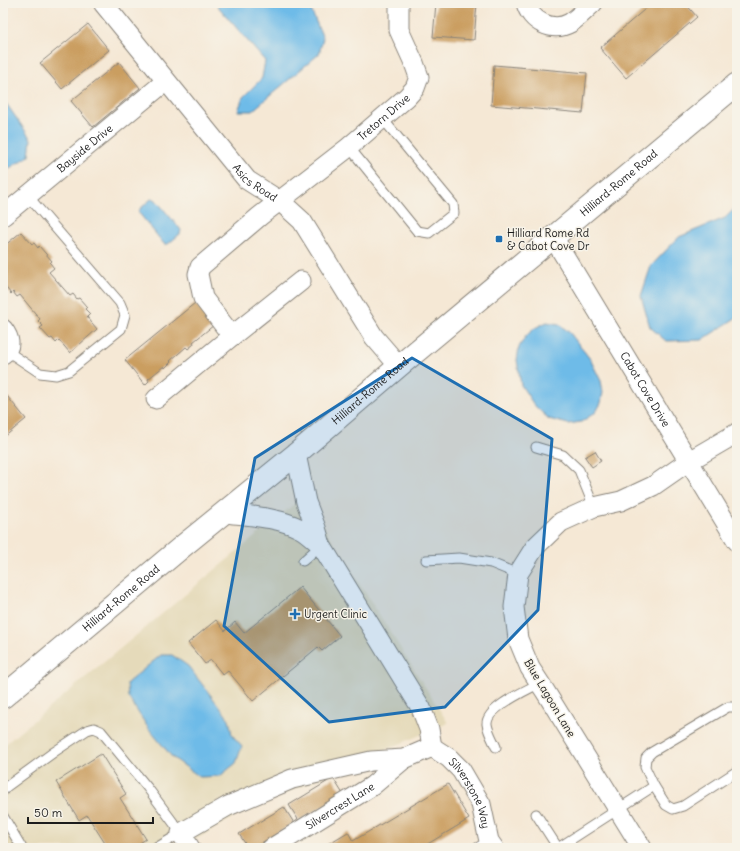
<svg xmlns="http://www.w3.org/2000/svg" width="740" height="851" font-family="Delius,sans-serif">
  <rect width="100%" height="100%" fill="#f7f3e8"/>
  <filter id="ink" filterUnits="userSpaceOnUse"><feTurbulence type="fractalNoise" baseFrequency=".025" numOctaves="2"/><feDisplacementMap in="SourceGraphic" scale="8" xChannelSelector="R" yChannelSelector="G"/><feConvolveMatrix kernelMatrix="1 2 1 2 8 2 1 2 1" color-interpolation-filters="sRGB"/></filter>
  <filter id="wash" filterUnits="userSpaceOnUse"><feTurbulence type="fractalNoise" baseFrequency=".012" numOctaves="4" result="noise"/><feDisplacementMap in="SourceGraphic" scale="16" xChannelSelector="R" yChannelSelector="G"/><feGaussianBlur stdDeviation="0.9" result="paint"/><feColorMatrix in="noise" values="0 0 0 0 0 0 0 0 0 0 0 0 0 0 0 0 0 1.4 0 .05"/><feComposite in="paint" operator="in"/></filter>
  <g filter="url(#wash)">
    <rect width="100%" height="100%" fill="#f5e8d5"/>
    <polygon fill="#e5daba" points="304,496 448,723 244,811 181,848 3,848 3,746"/>
    <g fill="#6ebbe8" stroke="#456c82">
      <polygon points="215,3 308,3 323,38 319,54 252,111 238,111 243,97 262,78 265,61"/>
      <polygon points="3,99 31,139 29,156 3,172"/>
      <polygon points="151,199 155,199 181,230 180,234 168,244 164,244 139,213 139,210"/>
      <polygon points="737,206 737,317 702,340 666,341 650,327 641,296 651,266 679,237 725,218"/>
      <polygon points="547,322 559,324 570,333 590,359 601,381 603,392 601,403 596,412 581,422 568,424 549,419 534,405 521,385 517,360 519,347 526,336 535,328"/>
      <polygon points="161,655 172,655 188,666 229,719 232,735 242,746 236,763 220,776 200,777 172,757 149,729 128,697 127,683"/>
    </g>
    <g id="blocks">
      <g fill="#ca9e61">
        <polygon points="436,3 477,3 474,40 433,37"/>
        <polygon points="652,3 685,3 697,17 626,78 600,48"/>
        <polygon points="88,24 109,50 62,89 40,63"/>
        <polygon points="119,62 140,88 93,127 71,101"/>
        <polygon points="494,65 587,73 583,113 491,105"/>
        <polygon points="21,232 32,244 34,243 38,248 39,246 52,261 50,263 54,268 49,272 70,296 73,294 77,299 79,298 87,307 85,309 90,314 87,317 97,329 70,353 59,340 56,343 52,338 50,339 40,328 43,326 38,321 40,319 20,295 17,297 13,292 11,294 3,284 3,247"/>
        <polygon points="195,303 214,325 193,342 194,344 188,349 186,347 170,361 171,362 165,368 164,366 148,379 149,381 145,385 125,360"/>
        <polygon points="7,396 26,419 3,438 3,400"/>
        <polygon points="595,451 601,461 592,467 585,457"/>
        <polygon points="300,587 340,636 322,651 318,647 253,701 228,671 223,675 211,660 205,664 188,643 216,620 225,631 235,622 244,633"/>
        <polygon points="101,754 126,794 120,798 146,839 132,848 108,848 87,815 79,820 56,782"/>
        <polygon points="333,778 343,794 299,821 289,805"/>
        <polygon points="448,784 469,819 421,848 321,848 348,832 353,841"/>
        <polygon points="284,807 294,823 253,848 248,848 239,834"/>
      </g>
    </g>
  </g>
  <g filter="url(#ink)">
    <use href="#blocks" fill-opacity="0" stroke="#888278" stroke-width="1"/>
    <g fill="none" stroke-linecap="round" stroke-linejoin="round">
      <defs>
        <g id="lane">
          <polyline points="349,147 417,231 429,233 454,213 453,204 382,118"/>
          <polyline points="7,351 40,373 56,375 69,371 121,329 125,315 120,303 27,195"/>
          <polyline points="536,447 563,455 579,470 594,507"/>
          <polyline points="426,560 459,558 491,563 518,574"/>
          <polyline points="303,561 321,545"/>
          <polyline points="737,707 728,707 652,752 646,758 645,767 654,786 666,805 673,809 683,806 737,771"/>
          <path d="M496,747c-3,-7 -8,-15 -9,-23 -1,-16 40,-34 53,-41"/>
          <polyline points="3,791 6,787 54,752 87,730 94,728 101,731 147,787 181,833 156,848"/>
          <polyline points="536,814 558,848"/>
          <polyline points="3,816 22,848"/>
          <polyline points="477,848 489,841"/>
          <polyline points="558,848 654,786"/>
        </g>
        <g id="street">
          <path id="s1" d="M103,3l144,177 33,21 22,20 72,116 25,29"/>
          <path d="M526,3c4,18 26,30 44,20 8,-5 16,-14 23,-20"/>
          <path id="s2" d="M3,216l163,-135"/>
          <path id="s3" d="M553,237l184,304"/>
          <path id="s4" d="M301,281l-69,55 -29,-38 -5,-24 2,-7 60,-51 89,-69 58,-50 8,-9 4,-11 -5,-14 -15,-33v-27"/>
          <path d="M3,329c7,9 9,18 0,25"/>
          <polyline points="156,399 232,336"/>
          <polyline points="296,454 306,502 316,528 321,545 421,708 429,729 432,747"/>
          <path d="M225,513c25,3 53,4 76,16 7,4 14,11 20,16"/>
          <path id="s5" d="M432,747l17,11 12,12 20,34 8,37 5,7"/>
          <polyline points="190,848 181,833 228,806 292,779 371,761 404,759 432,747"/>
          <path id="s6" d="M272,848l100,-62 32,-27"/>
          <polyline points="642,848 545,691 530,668 518,639 514,607 518,574 535,547 561,522 594,507 621,501 653,486 689,461 737,433"/>
        </g>
        <g id="primary">
          <path id="s7" d="M3,697l180,-151 113,-92 103,-88 338,-282"/>
        </g>
      </defs>
      <use href="#lane" stroke="#888278" stroke-width="11"/>
      <use href="#street" stroke="#888278" stroke-width="21"/>
      <use href="#primary" stroke="#888278" stroke-width="24"/>
      <use href="#lane" stroke="#fff" stroke-width="9"/>
      <use href="#street" stroke="#fff" stroke-width="19"/>
      <use href="#primary" stroke="#fff" stroke-width="22"/>
    </g>
  </g>
  <path fill="#1f6fb2" fill-opacity="0.2" stroke="#1f6fb2" stroke-width="3" stroke-linejoin="round" d="M412,358l140,81 -14,171 -93,97 -116,15 -105,-96 31,-168z"/>
  <g fill="#1f6fb2" stroke="#f7f3e8" stroke-width="1.5">
    <rect x="495" y="235" width="8" height="8" rx="2"/>
    <path d="M293 608h4v4h4v4h-4v4h-4v-4h-4v-4h4z"/>
  </g>
  <g text-anchor="middle" stroke-width="3" stroke-linejoin="round" paint-order="stroke">
    <g font-size="11" fill="#1c1c1c" stroke="#f7f3e8">
      <text dy="4" stroke="none"><textPath href="#s4" startOffset="405">Tretorn Drive</textPath></text>
      <text dy="4" stroke="none"><textPath href="#s2" startOffset="106">Bayside Drive</textPath></text>
      <text dy="4" stroke="none"><textPath href="#s1" startOffset="236">Asics Road</textPath></text>
      <text dy="4" stroke="none"><textPath href="#s7" startOffset="802">Hilliard-Rome Road</textPath></text>
      <text dy="4" stroke="none"><textPath href="#s3" startOffset="178">Cabot Cove Drive</textPath></text>
      <text dy="4" stroke="none"><textPath href="#s7" startOffset="478">Hilliard-Rome Road</textPath></text>
      <text dy="4" stroke="none"><textPath href="#s7" startOffset="154">Hilliard-Rome Road</textPath></text>
      <text transform="translate(550 698) rotate(59)" y="4">Blue Lagoon Lane</text>
      <text dy="4" stroke="none"><textPath href="#s5" startOffset="62">Silverstone Way</textPath></text>
      <text dy="4" stroke="none"><textPath href="#s6" startOffset="80">Silvercrest Lane</textPath></text>
    </g>
    <g font-size="11" fill="#1c1c1c" stroke="#f7f3e8" text-anchor="start">
      <text x="507" y="237">Hilliard Rome Rd<tspan x="507" dy="13">&amp; Cabot Cove Dr</tspan></text>
      <text x="304" y="618">Urgent Clinic</text>
    </g>
  </g>
  <rect width="740" height="851" fill="none" stroke="#f7f3e8" stroke-width="16"/>
  <path d="M28 817v6h125v-6" fill="none" stroke="#1c1c1c" stroke-width="2"/>
  <text x="34" y="817" font-size="12" fill="#1c1c1c" stroke="#f7f3e8" stroke-width="3" paint-order="stroke">50 m</text>
</svg>
